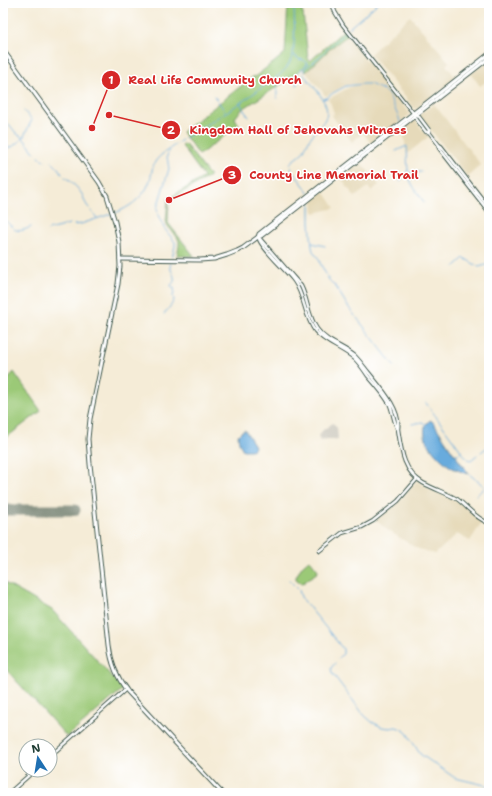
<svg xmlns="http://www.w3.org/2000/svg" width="492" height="796" font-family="'Shantell Sans',sans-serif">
  <rect width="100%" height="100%" fill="#fff"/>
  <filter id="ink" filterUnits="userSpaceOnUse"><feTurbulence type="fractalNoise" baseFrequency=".025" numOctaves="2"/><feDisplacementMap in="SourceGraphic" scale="8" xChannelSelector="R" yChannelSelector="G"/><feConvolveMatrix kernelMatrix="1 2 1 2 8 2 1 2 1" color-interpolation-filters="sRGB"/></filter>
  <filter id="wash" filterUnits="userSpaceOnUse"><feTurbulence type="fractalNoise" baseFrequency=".012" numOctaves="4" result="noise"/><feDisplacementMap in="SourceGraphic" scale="16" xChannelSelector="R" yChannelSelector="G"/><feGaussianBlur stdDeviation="0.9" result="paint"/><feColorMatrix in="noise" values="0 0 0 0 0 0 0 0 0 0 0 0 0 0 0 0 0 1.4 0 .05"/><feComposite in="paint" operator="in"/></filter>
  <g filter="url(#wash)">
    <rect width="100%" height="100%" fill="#f5ecd7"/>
    <g fill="#e6daba">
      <polygon points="410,16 449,62 446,65 456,78 416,109 415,109 370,54"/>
      <polygon points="347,36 409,113 409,115 372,144 363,133 352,142 332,116 334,113 331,104 328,99 346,89 356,84 346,85 326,96 306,72 332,47"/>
      <polygon points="487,62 489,64 489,82 487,81 480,86 471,74"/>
      <polygon points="434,104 481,165 468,176 467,176 420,116 420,114"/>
      <polygon points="413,120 415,120 428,137 407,154 404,137 401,130"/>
      <polygon points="360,161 379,185 371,191 368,187 355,197 340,177"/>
      <polygon points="323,190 335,208 314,213 313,198"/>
      <polygon points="417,481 433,491 459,502 482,522 470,541 457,534 435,554 416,548 386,529 376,520 398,503"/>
    </g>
    <polygon fill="#c8c4b8" points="333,423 337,428 338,439 329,440 328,439 320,441 318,436 323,430"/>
    <g fill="#9bc977" stroke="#5d8356">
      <polygon points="288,3 302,3 302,13 303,13 308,58 310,61 344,30 348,35 332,47 306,72 303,68 297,74 241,110 235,118 239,125 199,155 182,132 254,76 255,77 261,73 261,72 271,64 272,64 285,53"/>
      <path d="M185,144l25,32 -41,24 -1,23 26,33h-17c1,-4 2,-10 2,-14 -1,-7 -11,-13 -13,-20l2,-23 36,-22 -22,-31z"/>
      <polygon points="14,372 41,411 3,440 3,384"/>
      <polygon points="309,560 310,560 318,570 318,572 303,583 301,583 296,579 296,577 302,566"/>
      <polygon points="3,582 52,610 123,689 67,737 3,666"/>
    </g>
    <g fill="#68abdd" stroke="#447488">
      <path d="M430,420l3,2 21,32h2l1,4 12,16c-7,-2 -16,-5 -21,-9 -11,-8 -34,-32 -18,-45z"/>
      <polygon points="245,430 255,446 254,449 251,450 243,450 239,443 238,435 241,432"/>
    </g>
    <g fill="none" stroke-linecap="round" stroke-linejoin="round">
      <g stroke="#68abdd" stroke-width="1">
        <polyline points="349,28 378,3"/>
        <polyline points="293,55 299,59 303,60"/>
        <path d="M304,60l3,4 -4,9 1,2c7,9 27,28 22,42 -3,7 -10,13 -15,20 -3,4 -6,13 -9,16 -4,4 -8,6 -12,10l1,5 1,3 13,16 3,6"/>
        <polyline points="307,67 318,58 345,32"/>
        <polyline points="276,79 277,86"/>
        <polyline points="297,85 296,75 305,66"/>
        <polyline points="277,87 277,98"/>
        <polyline points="214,96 225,111"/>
        <polyline points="322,99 327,98 333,93 346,86 363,84 370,84 383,90 388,94 399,118 400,122"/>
        <polyline points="240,103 243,108"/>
        <polyline points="243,109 249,117"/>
        <polyline points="9,124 16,133 23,138 35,153"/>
        <polyline points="404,127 406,129"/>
        <path d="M185,138c27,-17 54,-33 79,-52 9,-6 20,-13 25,-22 8,-13 5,-46 5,-61"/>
        <polyline points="179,142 182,140"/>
        <polyline points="3,148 12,147 23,138 32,120 24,111"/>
        <polyline points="169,150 167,156 169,169 157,208 158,215 164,228 175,242 175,246 172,258"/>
        <path d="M396,151l11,-5c1,12 -1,25 4,36 3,7 9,14 13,20"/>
        <polyline points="39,157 45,161"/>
        <polyline points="52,162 58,168 62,174"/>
        <polyline points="409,173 421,172"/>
        <path d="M65,177c7,5 14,12 18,19 2,6 2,7 6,12"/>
        <polyline points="400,181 408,170"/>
        <polyline points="310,201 310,222 312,247 313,251 319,259 320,263 329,280 336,287 347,305 355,316"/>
        <polyline points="91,211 97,218"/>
        <path d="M115,213c14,-5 29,-16 34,-30 3,-7 2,-14 6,-21 5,-8 14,-12 21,-18"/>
        <path d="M3,218c12,11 11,17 28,9"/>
        <polyline points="74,225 81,224 111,214"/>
        <polyline points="48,230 60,227 69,224"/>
        <polyline points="312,243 325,246"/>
        <polyline points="171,261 170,267 172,272"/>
        <polyline points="455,266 464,258 479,267 489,264"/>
        <polyline points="488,272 488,265"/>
        <path d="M164,314c4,-5 8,-9 10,-14l-1,-4c1,-4 2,-4 1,-8h-2l-1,-3c4,-3 4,-6 2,-11"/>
        <polyline points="357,318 394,366"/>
        <polyline points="426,403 467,459 471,460 477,455"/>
        <polyline points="412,424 422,422 427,425"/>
        <polyline points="481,452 489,446"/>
        <polyline points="456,456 461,452"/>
        <polyline points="469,474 485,487 477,495"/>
        <polyline points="289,580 290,581"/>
        <polyline points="292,583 299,590 301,597 305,602 343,649 343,654 338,659"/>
        <polyline points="335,663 331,668 332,673 364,715 372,722 382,727 390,728 396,727 402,729 407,733 420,754 455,778 489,786"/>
      </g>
      <polyline stroke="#8a9486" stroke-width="11" points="3,510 75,510"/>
    </g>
  </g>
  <g filter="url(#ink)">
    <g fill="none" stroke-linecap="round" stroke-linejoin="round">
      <defs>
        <g id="tertiary">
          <polyline points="332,3 335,12 343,25 414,114 417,114 429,130 429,132 439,145 441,146 489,208"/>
          <polyline points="414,116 426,132 429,132"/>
          <polyline points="439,145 439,148 489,212"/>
          <path d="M259,239c3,10 27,31 35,42 11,15 10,35 21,50 11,13 28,17 40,28 5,5 9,11 13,17 8,9 16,18 22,29 3,8 4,16 7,23"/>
          <path d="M260,239l1,1 40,46c7,14 7,30 16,43 9,13 26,17 38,27 5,5 9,11 14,17 11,14 32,36 29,56 3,20 5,43 25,54 11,6 23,10 34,16 11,8 19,20 32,24"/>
          <polyline points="319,551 342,533 362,527 373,521 398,501 417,479"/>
          <polyline points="50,756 126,689"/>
          <polyline points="9,793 35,770"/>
        </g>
        <g id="secondary">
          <path d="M3,50l96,132 8,14 8,26 4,20 1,24 -2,18 -28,135 -2,20 2,25 19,181c2,18 8,33 19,47l94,101"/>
          <polyline points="258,237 259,234 489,54"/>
          <polyline points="120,259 200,260 214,259 227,255 237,251 243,248 258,237 261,236 489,58"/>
        </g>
      </defs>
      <use href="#tertiary" stroke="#3f574c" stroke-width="4.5"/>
      <use href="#secondary" stroke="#3f574c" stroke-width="5"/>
      <use href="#tertiary" stroke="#fff" stroke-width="2.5"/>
      <use href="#secondary" stroke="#fff" stroke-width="3"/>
    </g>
  </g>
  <path fill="none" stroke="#d62828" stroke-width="1.5" d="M92 128L111 80M109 115L171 130M169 200L232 175"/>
  <g fill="#d62828" stroke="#fff" stroke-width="1.5">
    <circle cx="92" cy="128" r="4"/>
    <circle cx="109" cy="115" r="4"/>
    <circle cx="169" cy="200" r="4"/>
    <circle cx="111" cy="80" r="10"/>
    <circle cx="171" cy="130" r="10"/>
    <circle cx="232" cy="175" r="10"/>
  </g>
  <g font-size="12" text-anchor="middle" font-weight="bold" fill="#fff">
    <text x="111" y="84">1</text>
    <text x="171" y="134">2</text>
    <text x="232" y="179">3</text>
  </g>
  <g font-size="12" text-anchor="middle" font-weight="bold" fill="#d62828" stroke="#fff" stroke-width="3" stroke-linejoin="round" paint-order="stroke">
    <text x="215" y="84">Real Life Community Church</text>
    <text x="298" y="134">Kingdom Hall of Jehovahs Witness</text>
    <text x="334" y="179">County Line Memorial Trail</text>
  </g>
  <rect width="492" height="796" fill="none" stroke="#fff" stroke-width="16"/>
  <g transform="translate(38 758) rotate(348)"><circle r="19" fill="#ffffff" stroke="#a5b1ae"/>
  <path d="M0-3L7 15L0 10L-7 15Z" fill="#1f6fb2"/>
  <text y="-6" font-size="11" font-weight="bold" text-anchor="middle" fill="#1f3d34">N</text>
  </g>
</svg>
